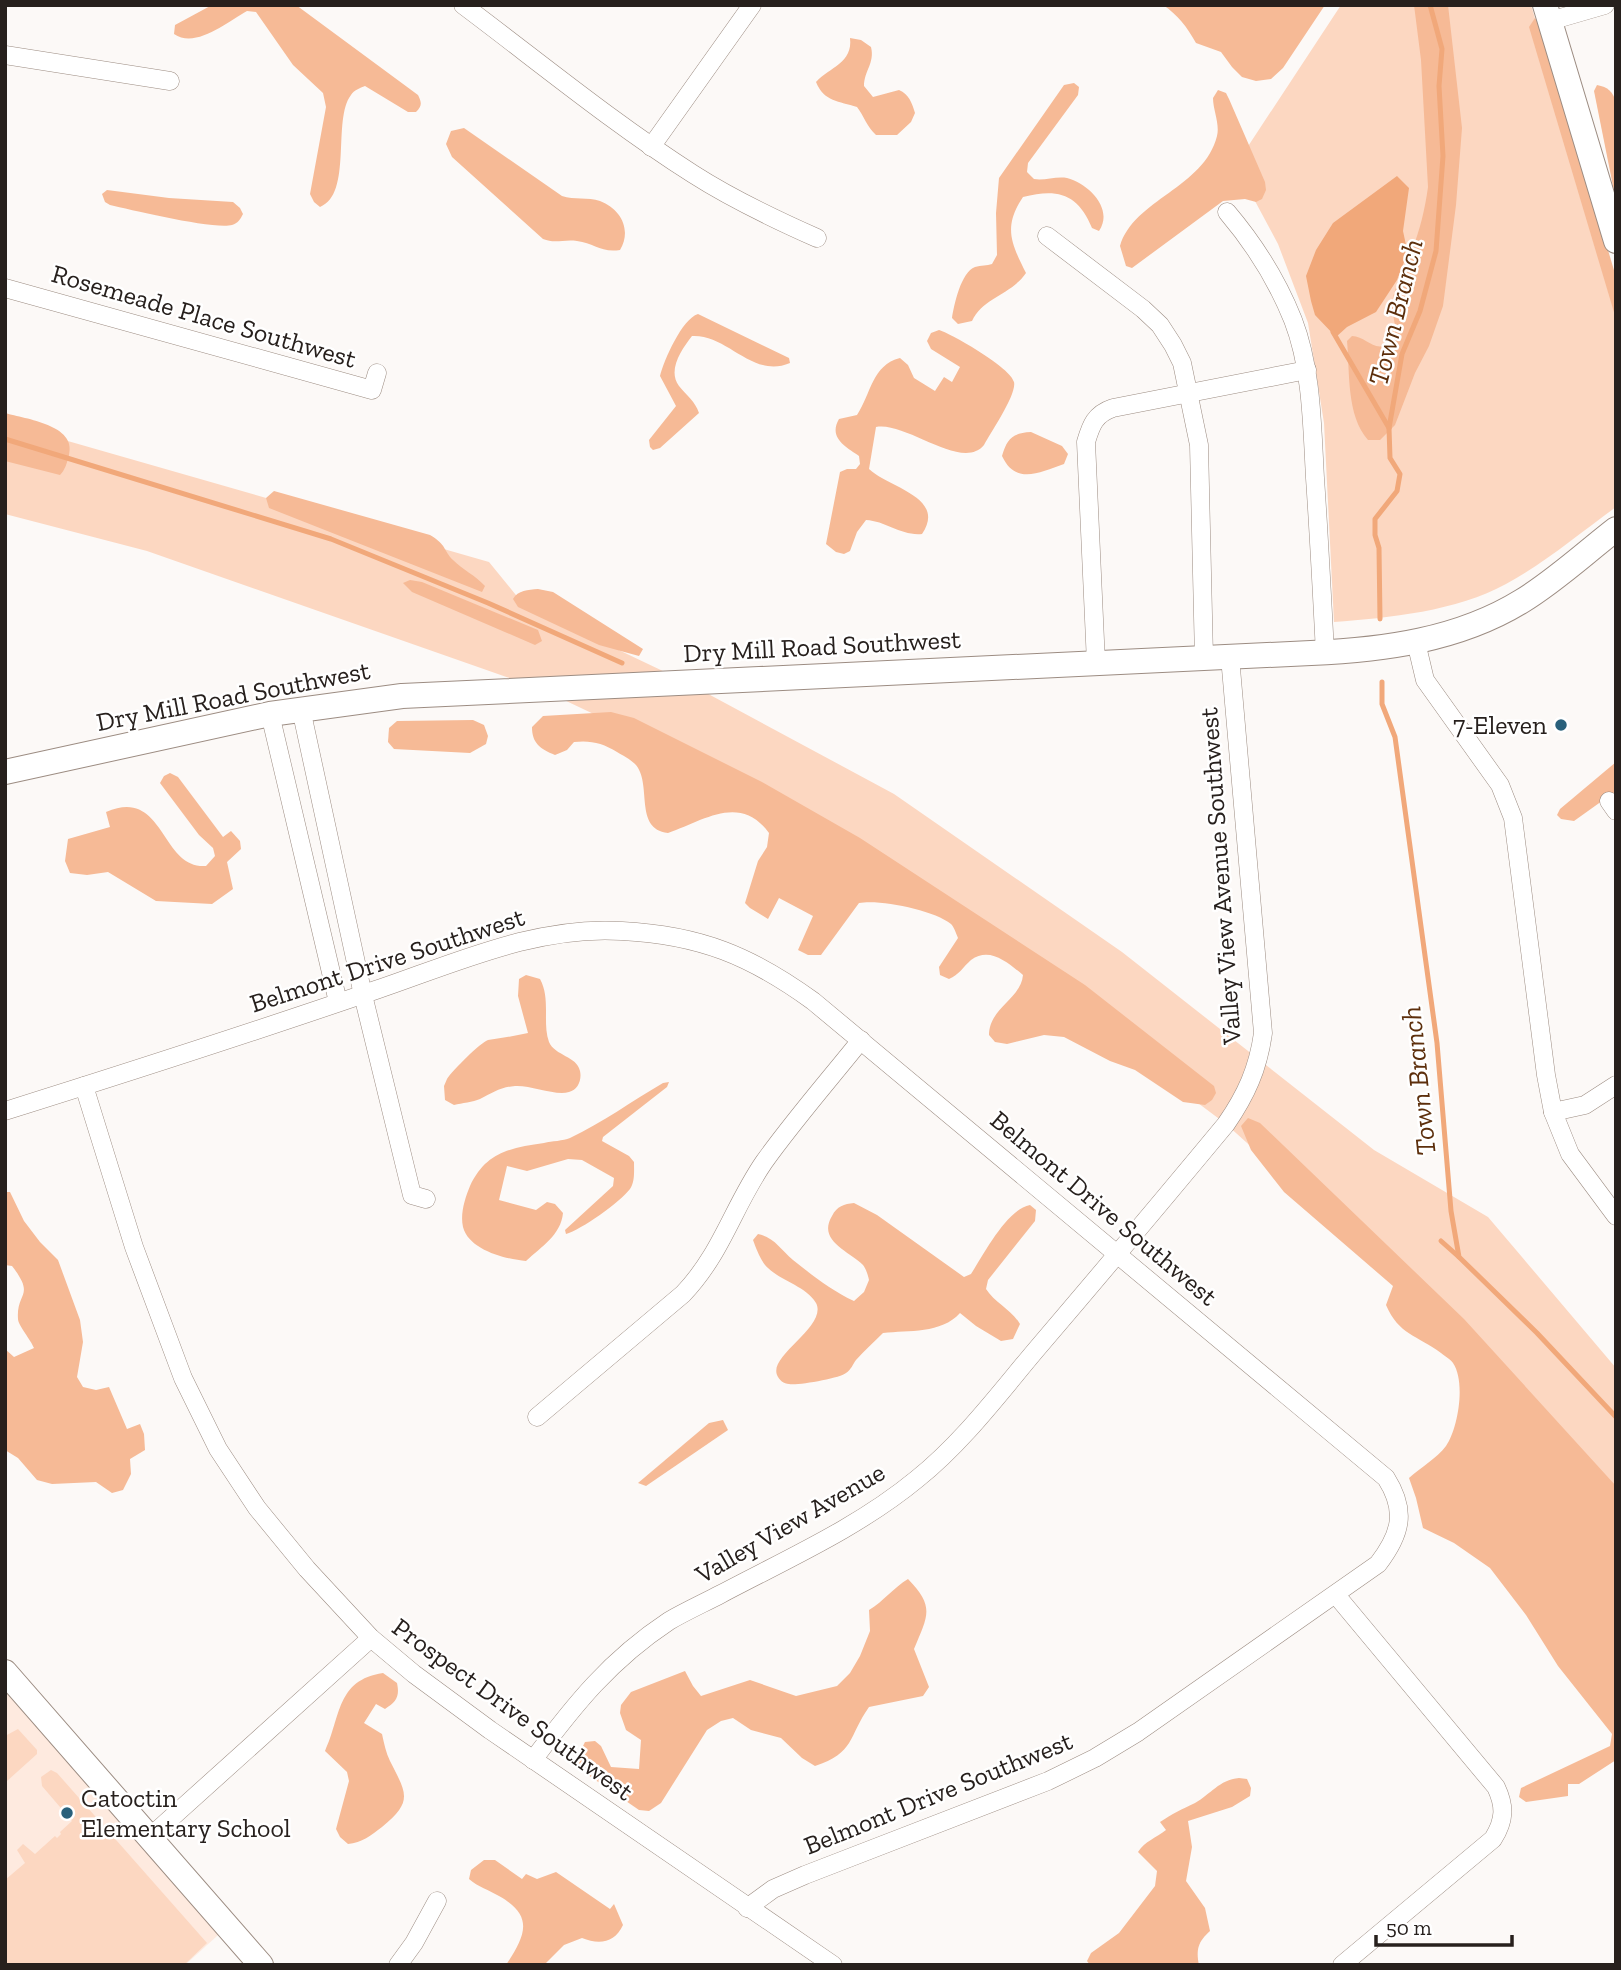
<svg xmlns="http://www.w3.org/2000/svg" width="1621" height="1970" font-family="'Zilla Slab',serif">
  <rect width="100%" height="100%" fill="#fcf9f7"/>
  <polygon fill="#feeadf" points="5,1672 228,1926 185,1965 5,1965"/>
  <g fill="#fcd7c1">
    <path d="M1341,5h190l85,285v217c-36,26 -71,56 -110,77 -49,27 -117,34 -172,38l-10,-199 -16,-100 -30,-79 -37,-69 -2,-15z"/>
    <polygon points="5,423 489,562 524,605 686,682 894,794 1122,952 1374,1150 1488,1217 1616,1368 1616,1534 1475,1348 1226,1124 960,925 762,794 541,689 147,551 5,514"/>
    <polygon points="18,1729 37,1750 37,1754 7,1781 5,1778 5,1736"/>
    <polygon points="51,1770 57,1773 207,1943 184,1965 5,1965 5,1880 25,1863 17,1850 23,1844 35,1854 55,1836 57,1838 61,1834 60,1832 72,1821 42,1786 41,1777"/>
  </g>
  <g fill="#f6ba96">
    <path d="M212,5h84l122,90c4,8 4,11 -2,17h-8l-43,-26c-5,2 -11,4 -14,9 -19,24 2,99 -31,112l-6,-5 -4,-8 16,-87 -3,-14 -30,-28 -37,-53 -9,-1c-20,11 -51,38 -73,23l1,-9z"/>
    <path d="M1163,5h162l-42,63 -12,11 -15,2 -14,-4 -10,-10 -11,-15 -25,-9c-9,-16 -18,-28 -33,-38z"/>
    <path d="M1414,5h34l14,123 -6,77 -13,101 -14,40 -14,27 -20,52 -15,15h-12c-22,-25 -18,-68 -21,-99l5,-5c13,0 21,15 34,9 16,-8 6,-27 6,-39 0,-16 15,-41 20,-56 8,-20 13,-41 16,-63l-7,-127z"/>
    <polygon points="1535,18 1542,28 1616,277 1616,319 1529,27"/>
    <path d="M850,38l11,2 10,7c4,16 -7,24 -7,39l9,11 26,-7c10,4 13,13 16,23l-4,9 -14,13h-21c-9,-8 -12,-19 -19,-28 -18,-6 -33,-5 -41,-25 14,-15 37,-19 34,-44z"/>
    <path d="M1074,83l5,4 -1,8 -50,68 -1,9 7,7c10,2 22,-3 33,-1 22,6 47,31 32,53l-7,-3c-14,-34 -34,-40 -69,-31 -20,30 -12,46 3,76 -15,22 -43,24 -54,48l-14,3 -6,-6c2,-13 9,-46 23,-51 6,-2 12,-1 17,-3l5,-9 -1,-42 3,-35 65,-93z"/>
    <path d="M1597,85c11,2 16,7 19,17v99l-22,-110z"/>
    <path d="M1218,90l8,3 3,6 36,83 1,8 -4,9 -6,3 -11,-3 -22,2 -91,67 -6,-2 -6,-20c14,-47 84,-58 97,-110 3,-12 -4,-26 -4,-38z"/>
    <path d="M464,128l98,68c12,4 26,1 38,5 21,8 32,29 20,49 -19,3 -26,-7 -43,-9 -13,-2 -22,3 -34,-2l-91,-82 -6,-13 5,-13z"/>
    <path d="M107,190l62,8 64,4 7,6 3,6c-3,6 -5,9 -11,11 -17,5 -100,-15 -122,-20l-5,-3 -3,-8z"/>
    <path d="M698,314l91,44 1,5c-38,16 -62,-29 -98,-27 -10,13 -25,34 -13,50 8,10 16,15 20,27l-39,35 -7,2 -3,-3 -1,-7 27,-34 -16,-30c4,-16 22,-57 38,-62z"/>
    <path d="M939,330c15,5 72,38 75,52 3,12 -23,50 -30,63 -22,27 -78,-24 -108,-18l-7,42c20,19 78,28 53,65 -21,2 -36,-13 -56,-14l-9,12 -7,19 -6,3 -8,-2 -10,-8 14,-72 7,-3h9l4,-5 -1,-8c-13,-9 -31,-18 -20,-37l18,-4c14,-21 15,-50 43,-57l8,7 6,13 21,13 9,-14 8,5 8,-15 -29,-18 -4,-8 4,-8z"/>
    <path d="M5,413c21,6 72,12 64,42 -2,8 -4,15 -9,20l-55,-14z"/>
    <path d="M1031,432l31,14 6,8 -4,10c-24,8 -48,22 -62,-8 5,-17 10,-23 29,-24z"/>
    <path d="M274,491l156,44c17,10 13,15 23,25 10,10 22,15 32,26l-3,6 -213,-84 -3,-10z"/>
    <polygon points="410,580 422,582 538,630 542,641 535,645 412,592 403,583"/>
    <path d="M538,589l15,3 90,57 -4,7 -40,-11 -81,-38 -5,-8c5,-9 15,-9 25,-10z"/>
    <path d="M611,712l23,6 128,64 98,56 225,147 129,101 2,7 -4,7 -7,5 -22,-3 -48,-32 -25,-9 -46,-24 -20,-2 -37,9 -12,-2 -6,-7c0,-27 32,-36 34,-60 -15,-12 -33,-29 -52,-15 -8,7 -12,15 -22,19l-9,-4 -1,-8 19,-29c-2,-5 -4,-11 -7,-14 -17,-14 -71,-25 -92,-21l-38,52h-13l-10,-5 15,-34 -34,-18 -11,21 -18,-11 -5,-5 13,-42 9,-14 2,-14c-29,-40 -66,-12 -101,0 -35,-4 -15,-50 -33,-69 -5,-5 -13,-9 -18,-12 -14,-9 -27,-12 -43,-10l-7,8 -12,5c-15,-6 -23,-12 -23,-28l11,-11z"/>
    <polygon points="473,720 484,725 488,736 486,744 470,753 394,749 388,742 389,728 397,721"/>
    <polygon points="1616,762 1616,791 1574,821 1561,819 1557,815 1560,809"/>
    <path d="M170,773l8,4 45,60 8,-6 9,10 1,8 -14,13 6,27 -21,15 -56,-3 -48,-29 -21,3 -17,-2 -5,-12 3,-22 42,-12 -4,-15c59,-26 54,57 100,54l9,-10 -2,-8 -14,-13 -39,-52 4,-7z"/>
    <path d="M526,975l14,4c11,20 2,43 9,63 6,14 28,14 31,29 2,9 -2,19 -11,21 -14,4 -38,-7 -54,-6 -14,1 -23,7 -35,13 -7,3 -18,4 -26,6l-9,-5 -1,-14 3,-7c5,-8 34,-37 41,-39 14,-2 27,-4 40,-7l-10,-37 1,-17z"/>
    <path d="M669,1082l-2,5 -64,50 -1,4 27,15 5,6c0,9 1,20 -4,27 -10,13 -49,41 -64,45l-1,-4 48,-44 1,-8 -32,-18 -14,-1 -41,12 -20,-5 -8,34 37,10 11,-8 8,2 8,9c-2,22 -22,34 -37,48 -21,-2 -57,-11 -63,-34 -3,-13 2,-29 7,-41 16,-34 40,-38 74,-43 8,-2 19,-2 26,-5 32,-15 62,-37 93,-55z"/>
    <path d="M1248,1118l12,5 204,196 152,167v274l-37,24h-11v12l-42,6 -7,-5 2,-9 89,-42 2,-12 -54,-68 -32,-51 -36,-47 -36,-25 -31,-15 -7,-30 -7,-20c11,-10 28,-20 37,-32 12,-17 20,-64 7,-83 -2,-3 -8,-7 -12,-10 -24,-18 -42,-18 -55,-48l7,-19 -109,-94 -33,-42 -10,-24z"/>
    <path d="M5,1192h5l14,29 16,21 18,18 22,60 3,22 -6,35 6,10 13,3 13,-3 18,42 13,-5 4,10 1,16 -15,9 1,15 -8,16 -11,3 -16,-11 -44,2 -15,-4 -19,-22 -13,-8v-101l9,8 20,-9c-3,-8 -16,-23 -16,-29 -2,-27 18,-22 -6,-53l-7,-1z"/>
    <path d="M854,1203l23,12 87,62 7,-3c13,-20 36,-65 59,-69l6,5 -1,11 -47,59 -2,9c9,14 25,20 34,35l-7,15 -12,2 -25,-15 -16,-13c-19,21 -51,17 -77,20 -9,9 -19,18 -27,27 -3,4 -5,10 -10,13 -5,5 -50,13 -57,11 -5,0 -10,-4 -12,-9 -8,-20 51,-49 39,-72 -10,-17 -35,-22 -48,-35 -7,-6 -12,-20 -15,-28l5,-6c16,3 23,16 35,26 19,15 39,31 61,41l10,-9 5,-12c-1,-5 -3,-11 -6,-15 -14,-14 -46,-24 -31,-49 5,-10 12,-12 22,-13z"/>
    <polygon points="723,1420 728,1430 646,1486 638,1483 709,1423"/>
    <path d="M908,1579c27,28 20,36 6,70l15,38 -6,9 -54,11c-21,30 -14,46 -54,59l-13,-8 -21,-20 -30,-8 -18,-12 -12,3 -14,9 -46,73 -12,8 -10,-1 -61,-42 -2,-8 9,-18 10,-1 6,5 10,21 28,2 2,-29 -15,-10 -6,-17 1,-8 10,-13 54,-21 8,15 8,10 49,-16 46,16 41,-10 13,-13 10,-17 10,-25 -1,-21c15,-9 24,-22 39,-31z"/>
    <path d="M383,1673l14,10c3,14 -1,19 -12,26l-9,-5 -12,19 18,11c2,9 4,19 8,27 16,32 24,40 -8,66 -11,8 -20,16 -34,17l-8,-7 -4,-8 13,-48 -2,-9 -22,-21c16,-34 11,-71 58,-78z"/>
    <path d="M1239,1778l8,1 4,9 -1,8 -18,11 -44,14 4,26 -6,34 19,27 5,23c-12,11 -14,18 -11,34h-109l-3,-4 4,-8 28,-20 36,-47 2,-15 -19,-19c7,-11 18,-14 28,-22l-6,-8c12,-8 22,-13 35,-19 16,-9 24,-23 44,-25z"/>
    <path d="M484,1860h11l27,19 4,-5 11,5 19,-7 54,37 4,-5 9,21c-8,18 -24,20 -41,13l-18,7 -20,20h-38c19,-29 29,-49 -7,-69 -10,-6 -21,-9 -30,-17l2,-9z"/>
  </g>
  <polygon fill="#f1a87a" points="1397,176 1409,188 1403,231 1406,245 1404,262 1397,280 1376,312 1347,327 1336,337 1315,315 1311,301 1306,276 1316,250 1333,223"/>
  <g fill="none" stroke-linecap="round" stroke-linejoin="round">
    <g stroke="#f1a87a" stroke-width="5">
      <polyline points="1333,332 1389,428"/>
      <polyline points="5,439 331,539 488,603 622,663"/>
      <polyline points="1380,619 1379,548 1375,535 1375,519 1397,491 1400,474 1390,458 1389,428 1402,354 1420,311 1436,251 1443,156 1439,86 1442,49 1430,5"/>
      <polyline points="1382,682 1382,704 1395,737 1437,1043 1451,1211 1459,1257 1537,1333 1616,1417"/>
      <polyline points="1441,1241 1459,1257"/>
    </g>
    <defs>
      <g id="street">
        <path d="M463,5c76,57 150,118 230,169 39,25 81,45 124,64"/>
        <polyline points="1550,21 1605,5"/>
        <polyline points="5,55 170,81"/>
        <polyline points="651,147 752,5"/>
        <path d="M1227,212c28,33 50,68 66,108 19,49 19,106 22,158 4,58 7,116 10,175"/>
        <polyline points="1047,236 1143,309 1160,325 1173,345 1182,363 1199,445 1204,658"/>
        <polyline points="5,288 372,390 377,373"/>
        <polyline points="1416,642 1425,680 1500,785 1513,818 1546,1075 1553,1112 1570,1154 1616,1216"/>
        <path d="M1096,663l-10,-221c5,-17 9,-28 27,-34l194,-38"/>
        <polyline points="301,709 363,995 412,1195 426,1199"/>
        <polyline points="270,714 338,1002"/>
        <polyline points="1609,801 1616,811"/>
        <polyline points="84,1086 134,1247 183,1378 218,1449 257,1508 307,1569 371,1638 414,1674 490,1730 833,1965"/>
        <path d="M5,1111c121,-38 242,-77 362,-118 82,-27 167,-68 255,-62 78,4 129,25 191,70l573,477c21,33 15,56 -8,86l-240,168 -43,26 -47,23 -243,94 -32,14 -26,19"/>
        <polyline points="1553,1112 1585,1105 1616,1085"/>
        <path d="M537,1417l146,-123c39,-41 50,-87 81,-132 30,-42 65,-82 97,-122"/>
        <path d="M1336,1595l160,192c9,19 9,33 -3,52l-151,126"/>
        <path d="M533,1760c42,-56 77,-100 136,-139 17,-10 35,-18 52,-27 66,-35 138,-67 196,-115 45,-36 81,-84 118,-128 64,-75 128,-151 191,-227 20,-29 32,-55 37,-91l-33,-376"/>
        <polyline points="150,1837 371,1638"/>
        <polyline points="398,1965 414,1943 437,1901"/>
      </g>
      <g id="secondary">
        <polyline points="1545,5 1616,241"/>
        <path d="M5,772l265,-58 132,-18 909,-43c72,-3 148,-13 211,-52 33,-20 63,-48 94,-72"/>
        <polyline points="5,1672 261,1965"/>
      </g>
    </defs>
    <use href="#street" stroke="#9c8c82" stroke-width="19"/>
    <use href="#secondary" stroke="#9c8c82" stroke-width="26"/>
    <use href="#street" stroke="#fff" stroke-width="18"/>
    <use href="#secondary" stroke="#fff" stroke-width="24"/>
  </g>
  <g fill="#29607b" stroke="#fff" stroke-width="2.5">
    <circle cx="1561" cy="725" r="7"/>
    <circle cx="67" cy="1813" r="7"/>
  </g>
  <g text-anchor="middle" stroke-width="5" stroke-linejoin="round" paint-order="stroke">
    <g font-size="26" fill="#27201d" stroke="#fff">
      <text transform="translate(204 316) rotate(16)" y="9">Rosemeade Place Southwest</text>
      <text transform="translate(822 646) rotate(-3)" y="9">Dry Mill Road Southwest</text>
      <text transform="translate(233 696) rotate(-11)" y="9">Dry Mill Road Southwest</text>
      <text transform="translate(1220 876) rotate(-94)" y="9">Valley View Avenue Southwest</text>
      <text transform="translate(387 960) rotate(-18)" y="9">Belmont Drive Southwest</text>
      <text transform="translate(1104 1208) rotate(40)" y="9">Belmont Drive Southwest</text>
      <text transform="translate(790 1523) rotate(-30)" y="9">Valley View Avenue</text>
      <text transform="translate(513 1709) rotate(36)" y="9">Prospect Drive Southwest</text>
      <text transform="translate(938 1793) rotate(-22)" y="9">Belmont Drive Southwest</text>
    </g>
    <g font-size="26" fill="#27201d" stroke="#fff" text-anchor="end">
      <text x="1547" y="734">7-Eleven</text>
      <text x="81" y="1807" text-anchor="start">Catoctin<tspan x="81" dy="30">Elementary School</tspan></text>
    </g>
    <g font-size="28" font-style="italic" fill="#5d2f0c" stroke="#fff">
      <text transform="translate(1395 312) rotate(-76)" y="10">Town Branch</text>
      <text transform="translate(1418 1081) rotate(-96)" y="10">Town Branch</text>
    </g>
  </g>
  <rect width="1621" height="1970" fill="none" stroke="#27201d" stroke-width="14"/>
  <path d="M1376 1935v10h136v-10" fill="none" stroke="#27201d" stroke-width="3.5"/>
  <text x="1386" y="1935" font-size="21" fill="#27201d" stroke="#ffffff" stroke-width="5" paint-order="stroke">50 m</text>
</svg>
